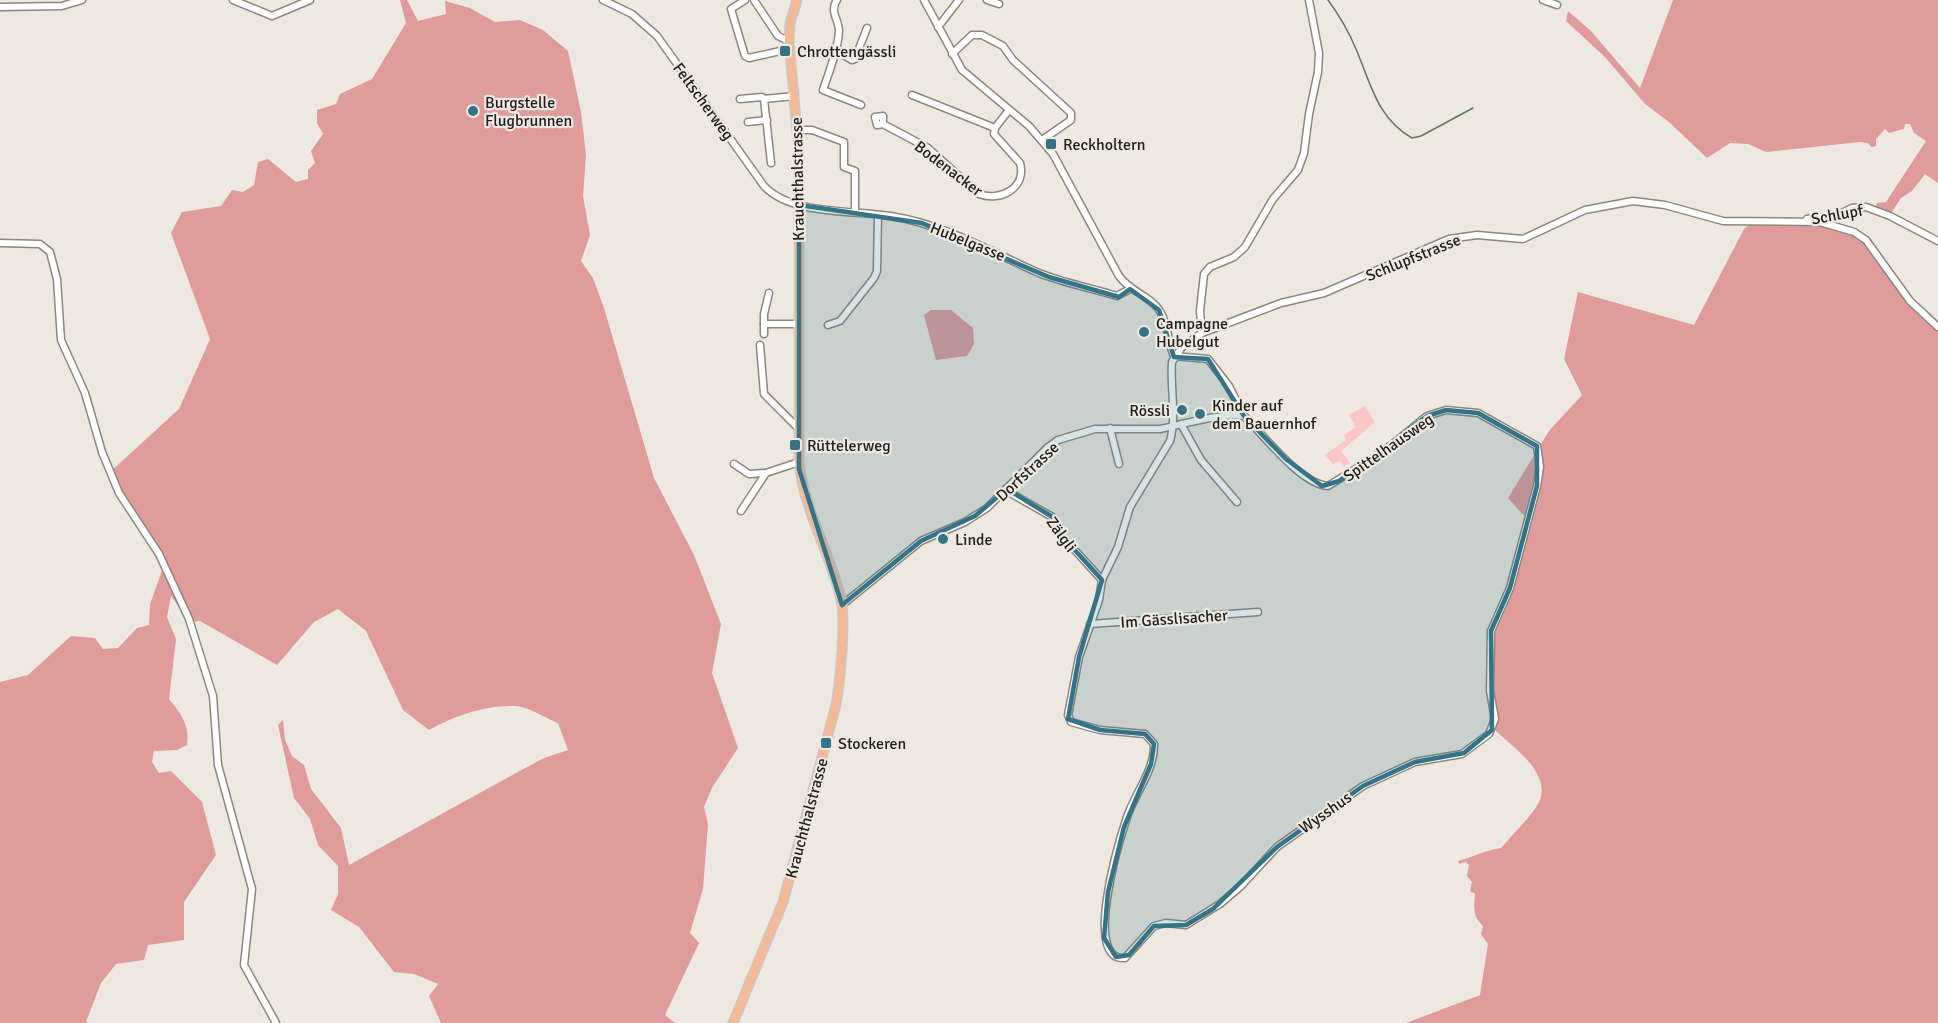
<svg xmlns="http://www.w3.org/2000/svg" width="1938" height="1023" font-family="Signika,sans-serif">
  <rect width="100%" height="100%" fill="#eee9e0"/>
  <polygon fill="#fdc5c3" points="1365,406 1375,422 1341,451 1350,463 1344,466 1340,461 1333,464 1325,455 1346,440 1344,435 1356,427 1349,415"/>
  <g fill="#df9c9a">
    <path d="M400,0h7l11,21 28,-7 -1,-13 25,7 25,14 25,-2 23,10 25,21 13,61 5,43 -3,41 7,39 -9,26 12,17 11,30 50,170 40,77 27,69 -9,49 26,75 -26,40 -8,19 4,17 -5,65 -13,44 9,10 -34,72 10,8h-234l-12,-27 9,-12 -24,-10 -20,-2 -35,-45 -28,-17 7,-16v-28l-20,-21 -8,-26 -16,-21 -16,-73 5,-5 2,20 7,16 12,9 7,24 30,39 8,37 167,-92 28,-15 24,-8 -10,-27c-13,-5 -30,-17 -44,-17 -29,-1 -60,10 -85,24l-26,-20 -37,-79 -28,-22 -24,13 -37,43 -77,-44 -10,1 -19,-26 -4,21 9,22 -7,60c12,15 21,26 18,46l-10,5 -23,1 -2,11 7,11 12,-2 31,31 14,53 -32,47v38l-36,5 -4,15 -28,4 -15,19 -15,39 3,1h-89v-341l28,-7 43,-39 24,2 8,11 15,-1 19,-20 12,-3 1,-21 14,-39 -54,-93 69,-63 31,-70 -39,-106 11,-21 39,-6 11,-16 11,2 11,-7 4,-23 10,-3 28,23 12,-3v-9l7,-7 -4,-12 12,-17 -6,-11v-13l19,-6 4,-10 32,-15 34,-56z"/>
    <polygon points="1673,0 1938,0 1938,183 1925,174 1912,191 1901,198 1890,215 1876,207 1877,203 1886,202 1926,141 1914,133 1910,124 1905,124 1904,129 1889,133 1885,129 1876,139 1876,146 1871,147 1868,143 1860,142 1766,152 1748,144 1730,143 1707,158 1669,122 1645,104 1605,57 1566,21 1568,11 1591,31 1640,88"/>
    <path d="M1755,221c35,2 81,-2 110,21l44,60 29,27v694h-532l74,-28 8,-51 -7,-10 2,-8c-11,-10 -9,-19 -8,-32l-5,-3 2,-9 -5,-6 2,-11 -3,-3 -7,2 -1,-3c15,-4 28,-11 43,-13 12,-14 28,-29 37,-44 16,-29 -24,-56 -42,-73l-4,-100 38,-109 -22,-24 41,-67 33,-36 -18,-36 14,-67 116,33 50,-96z"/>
    <polygon points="931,310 951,310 973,328 974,344 967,356 936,360 924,315"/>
  </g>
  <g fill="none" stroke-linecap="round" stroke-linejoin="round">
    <path stroke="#617955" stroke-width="1.5" d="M1328,0c11,15 21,32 28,49 15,35 21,69 56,89l9,-2 52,-28"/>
    <defs>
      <g id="minor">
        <polyline points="233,0 272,16 310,0"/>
        <path d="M603,0l29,14 25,22 107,150c27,29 88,24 126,30 54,8 99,35 149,57 25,10 52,15 78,23l13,-7"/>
        <polyline points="745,0 731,9 745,56 749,58 789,49"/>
        <polyline points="754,0 778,36 789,41"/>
        <path d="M837,0c-8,11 2,20 2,31 -1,19 -10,41 -16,59l38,15"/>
        <path d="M924,0l38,70 67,56 24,28 66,122c11,15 26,18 37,30 12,13 11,34 18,50"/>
        <polyline points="987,0 999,4"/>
        <polyline points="1543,0 1557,5"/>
        <polyline points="0,7 62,6 82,0"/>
        <polyline points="938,27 959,0"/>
        <polyline points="835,50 852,60 855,59 867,28"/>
        <polyline points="952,54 972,35 982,35 1003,46 1013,60 1071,113 1071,120 1042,140"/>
        <polyline points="912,95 995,128"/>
        <polyline points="740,99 762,97 764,99"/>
        <polyline points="748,122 767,120"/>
        <path d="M883,124v-8l-8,1 2,8 6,-1 45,24 51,46c21,8 48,-6 41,-31l-26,-29 1,-6 14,-18"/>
        <polyline points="797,130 812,130 844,142 844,167 855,171 855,212"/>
        <polyline points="771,163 764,99 794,96"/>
        <polyline points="1807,219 1835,216 1852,208 1866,207 1890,216 1938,241"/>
        <polyline points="0,243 40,244 50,252 57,279 61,340 85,393 102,452 119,493 159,554 189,619 213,696 218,765 252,889 244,965 276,1023"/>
        <polyline points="764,324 798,324"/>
        <polyline points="828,325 840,321 874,278 877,271 878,215"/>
        <polyline points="1202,333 1200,311 1204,274 1210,267 1234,257 1245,247 1273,199 1298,170 1304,153 1309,114 1318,72 1319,53 1309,0"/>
        <polyline points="764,334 764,314 769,293"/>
        <polyline points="760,345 764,394 798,428"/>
        <polyline points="1174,356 1208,359 1229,386 1244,416"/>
        <polyline points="1181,424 1201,460 1237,502"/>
        <polyline points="1110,428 1119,464"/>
        <polyline points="734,464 749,474 766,473"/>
        <polyline points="1005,490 1054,518 1062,536 1102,580"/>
        <polyline points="741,511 766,473 799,462"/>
        <path d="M842,605l79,-64 44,-19 22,-14 60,-60 11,-8 37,-11h65c27,-5 56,-16 84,-13 20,19 56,68 84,70l55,-34 44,-36 19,-6 32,3 59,33 3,21 -3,19 -27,102 -19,43 -1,60 5,28 -6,15 -27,20 -47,8 -52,24 -86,61 -36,39 -21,18 -34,21 -20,-2 -12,3 -29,32c-43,4 -5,-120 2,-141 8,-24 28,-47 27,-73l-9,-10 -45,-4 -29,-8 -3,-7 11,-58 20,-57 3,-20 16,-33 12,-40 40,-66c7,-25 0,-53 2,-79l10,-15 20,-14 79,-30 43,-10 125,-54 28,-4 46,4 62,-29 48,-9 32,4 58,16 97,1 34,10 12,8 44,61 28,26"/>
        <polyline points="1090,624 1258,612"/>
      </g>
      <path id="major" d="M733,1023l50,-121 53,-197c4,-23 10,-84 5,-106 -11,-47 -37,-88 -42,-137v-308l-10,-113 1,-18 7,-23"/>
    </defs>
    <use href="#minor" stroke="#8c877f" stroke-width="9"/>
    <use href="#major" stroke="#cac9c9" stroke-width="11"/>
    <use href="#minor" stroke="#fff" stroke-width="6"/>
    <use href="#major" stroke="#f5b997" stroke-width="8"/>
  </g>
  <path fill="#347388" fill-opacity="0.2" stroke="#347388" stroke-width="4.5" stroke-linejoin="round" d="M799,205l123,18 127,54 70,20 11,-8 29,21 15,47 34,2 36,57 42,43 36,27 17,-5 88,-65 19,-6 32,3 59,33v40l-27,102 -19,43 1,99 -28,23 -49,9 -52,24 -86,61 -64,62 -27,16 -32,1 -25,29 -13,2 -12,-19 4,-46 16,-65 27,-63 3,-20 -9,-10 -45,-4 -32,-11 11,-62 23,-77 -40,-44 -8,-18 -47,-29 -32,27 -54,25 -79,64 -43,-136z"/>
  <g fill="#347388" stroke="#eee9e0" stroke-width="2">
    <rect x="779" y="45" width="12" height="12" rx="3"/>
    <circle cx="473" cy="111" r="6"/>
    <rect x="1045" y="138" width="12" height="12" rx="3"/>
    <circle cx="1144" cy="332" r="6"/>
    <circle cx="1182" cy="410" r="6"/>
    <circle cx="1200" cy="414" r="6"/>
    <rect x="789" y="439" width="12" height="12" rx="3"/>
    <circle cx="943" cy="539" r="6"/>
    <rect x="820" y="737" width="12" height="12" rx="3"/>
  </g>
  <g text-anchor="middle" stroke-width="4.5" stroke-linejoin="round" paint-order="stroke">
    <g font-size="16" fill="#22201d" stroke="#eee9e0" text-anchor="start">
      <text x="797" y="57">Chrottengässli</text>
      <text x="485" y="108">Burgstelle<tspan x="485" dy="18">Flugbrunnen</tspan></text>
      <text x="1063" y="150">Reckholtern</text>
      <text x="1156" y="329">Campagne<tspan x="1156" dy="18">Hubelgut</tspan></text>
      <text x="1212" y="411">Kinder auf<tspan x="1212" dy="18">dem Bauernhof</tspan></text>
      <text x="1170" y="416" text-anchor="end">Rössli</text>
      <text x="807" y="451">Rüttelerweg</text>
      <text x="955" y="545">Linde</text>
      <text x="838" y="749">Stockeren</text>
    </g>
    <g font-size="16" fill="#22201d" stroke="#eee9e0">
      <text transform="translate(704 101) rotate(54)" y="6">Feltscherweg</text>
      <text transform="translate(949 168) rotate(37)" y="6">Bodenacker</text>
      <text transform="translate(797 179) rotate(-91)" y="6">Krauchthalstrasse</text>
      <text transform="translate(1837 214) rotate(-10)" y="6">Schlupf</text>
      <text transform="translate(968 241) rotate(22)" y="6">Hubelgasse</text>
      <text transform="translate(1413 257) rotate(-22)" y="6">Schlupfstrasse</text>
      <text transform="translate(1388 447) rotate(-35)" y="6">Spittelhausweg</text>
      <text transform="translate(1027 471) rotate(-43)" y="6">Dorfstrasse</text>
      <text transform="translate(1062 534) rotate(54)" y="6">Zälgli</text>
      <text transform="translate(1174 618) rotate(-4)" y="6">Im Gässlisacher</text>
      <text transform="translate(1325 812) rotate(-35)" y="6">Wysshus</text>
      <text transform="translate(806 818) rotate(-75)" y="6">Krauchthalstrasse</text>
    </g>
  </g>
</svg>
